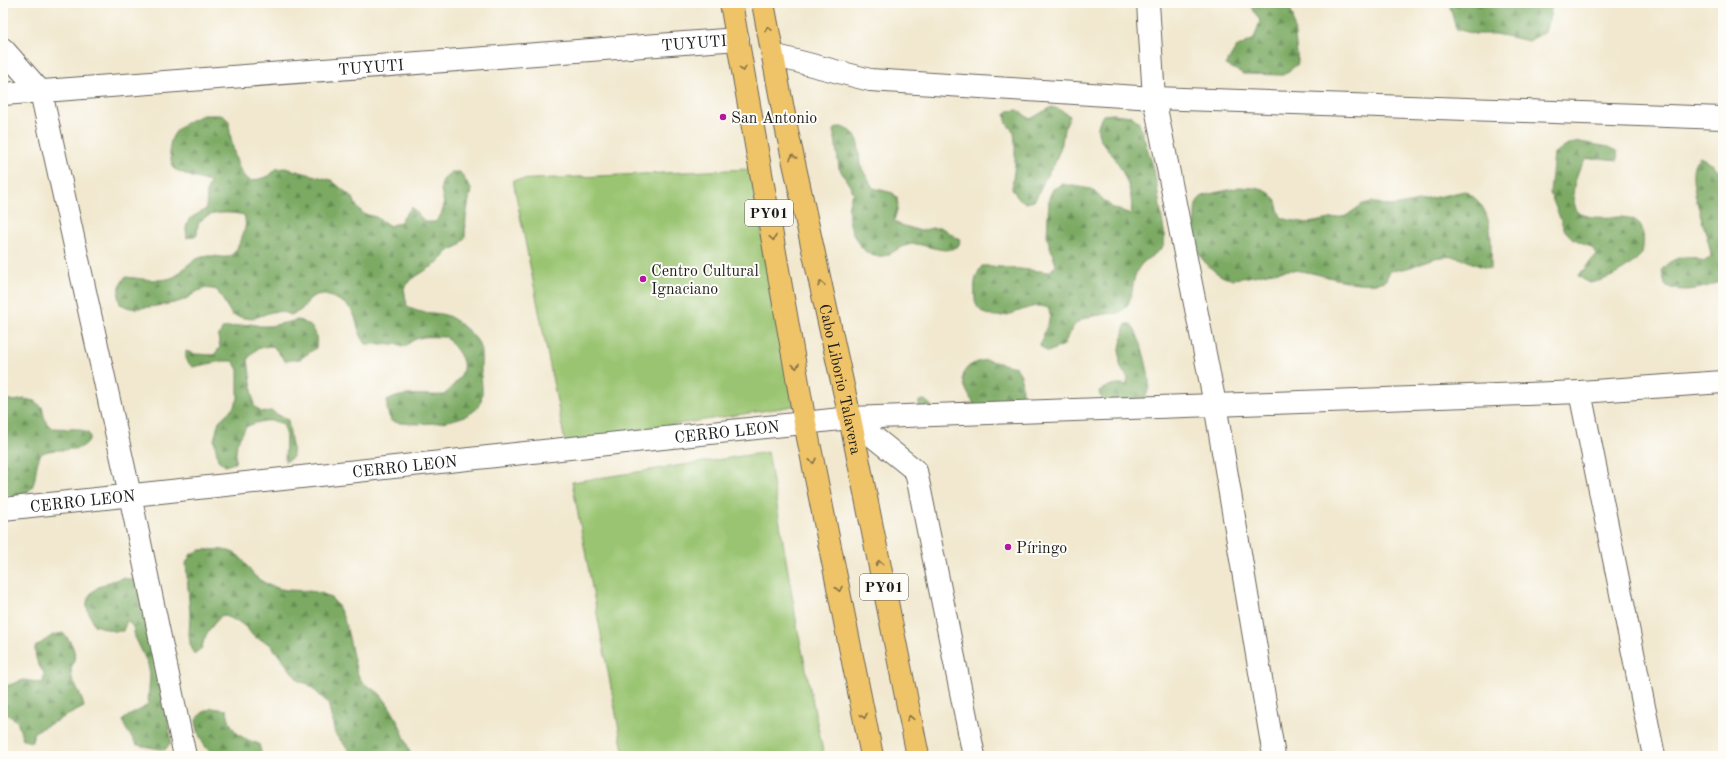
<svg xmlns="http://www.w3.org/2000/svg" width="1726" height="759" font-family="'Old Standard TT',serif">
  <defs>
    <pattern id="forest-firs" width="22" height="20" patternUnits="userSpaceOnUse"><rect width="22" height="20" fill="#7baa63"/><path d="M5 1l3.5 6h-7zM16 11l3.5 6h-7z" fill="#648a51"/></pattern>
  </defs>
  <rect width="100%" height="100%" fill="#fdfcf7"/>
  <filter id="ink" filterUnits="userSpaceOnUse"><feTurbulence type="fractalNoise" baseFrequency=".025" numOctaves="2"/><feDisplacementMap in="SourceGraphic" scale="8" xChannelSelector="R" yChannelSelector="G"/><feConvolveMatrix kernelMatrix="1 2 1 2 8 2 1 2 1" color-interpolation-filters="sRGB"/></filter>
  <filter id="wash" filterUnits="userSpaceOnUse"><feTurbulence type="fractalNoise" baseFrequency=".012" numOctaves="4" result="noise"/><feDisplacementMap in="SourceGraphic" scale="16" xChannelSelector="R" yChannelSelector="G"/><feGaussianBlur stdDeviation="0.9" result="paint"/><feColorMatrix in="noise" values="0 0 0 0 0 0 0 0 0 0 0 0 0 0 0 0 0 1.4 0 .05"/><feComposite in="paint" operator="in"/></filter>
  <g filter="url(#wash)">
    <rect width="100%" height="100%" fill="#f1e8cf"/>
    <g fill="#9ac471" stroke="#5b7046">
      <polygon points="750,169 794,406 565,442 513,180"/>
      <polygon points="768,452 798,631 824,756 624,756 572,482"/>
    </g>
    <g fill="url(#forest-firs)" stroke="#4c6340">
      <polygon points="1249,3 1288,3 1293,16 1298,64 1283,75 1244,74 1226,65 1236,48 1254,39 1260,21"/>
      <polygon points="1449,3 1551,3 1551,13 1545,32 1529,41 1495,34 1475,34 1456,29"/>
      <polygon points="1052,107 1061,110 1070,116 1064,129 1062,144 1054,165 1045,178 1039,193 1034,201 1026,203 1017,197 1012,188 1015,163 1015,143 1014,132 1007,124 1005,115 1008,111 1018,110 1030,119"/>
      <path d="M1113,114l19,2 7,7 15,46 11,68 -2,10c-6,7 -18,12 -23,19 -11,14 -4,35 -18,45 -4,3 -10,2 -15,3 -28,4 -32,5 -43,31l-16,7 -8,-6c3,-15 12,-22 9,-38 -4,-1 -8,-2 -12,-2 -20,3 -33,16 -53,7 -6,-3 -9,-9 -9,-15 -1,-13 -1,-21 7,-32h9l58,6 7,-7 -9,-28 2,-39 4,-9 9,-5 29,5 22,19 18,6c3,-20 -6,-39 -16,-56 -11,-15 -25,-23 -12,-43z"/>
      <path d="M203,115h19l7,6c0,12 7,47 15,55 2,2 5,4 8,5l17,-5 7,-7 9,-1 46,12 22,18 4,9 7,7 12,3 14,9 10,-4 12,-15 13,15h10c22,-22 -8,-32 16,-50h9l11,17 -5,28 -1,20 -6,9 -9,4 -14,14 -26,16 -6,8 3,18c12,9 24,5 38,9 11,3 23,15 31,24 7,8 5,21 5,32 0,11 4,26 -3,36 -12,17 -69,20 -87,14l-4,-10v-10c17,-10 38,-5 57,-6 25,-25 26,-31 2,-58 -17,0 -29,-3 -41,10l-8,-3h-31c-16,-22 -2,-34 -34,-47 -7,-2 -11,-4 -18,-1 -10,5 -6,14 -24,19 -15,-8 -21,-1 -36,3 -6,2 -16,-2 -22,-3l-15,-25c-19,-5 -21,5 -36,11 -8,3 -41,8 -50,7 -3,0 -8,-3 -11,-4 -3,-11 -1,-18 5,-27 15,1 39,7 52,-2 7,-6 13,-14 22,-17 22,-8 31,12 42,-19 4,-9 6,-15 3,-24 -12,-3 -40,-5 -46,10 -1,3 -1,7 -1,10l-10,3 -1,-10 3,-9 17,-10 1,-18 3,-9 -18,-5 -18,-8c-12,-30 2,-44 29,-54z"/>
      <path d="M838,127h4l10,5 6,8 2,25 13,23 20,5 4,4 1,9 -4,15 4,3 23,7 11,-3h10l18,12 -1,5c-12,11 -30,0 -44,-1 -10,0 -18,6 -26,10 -23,11 -37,-17 -40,-35 -1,-9 -1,-20 5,-26l-15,-25 -5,-38z"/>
      <path d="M1580,142l29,5 8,4 1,9 -20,-2 -11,1c-13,14 -18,38 -9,54 30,14 74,-16 64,41 -15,16 -33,26 -53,29l-11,-7 19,-22 -6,-7 -19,-9 -7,-7 -15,-38 4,-40 16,-9z"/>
      <path d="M1700,157l13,7 10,12v104c-15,8 -43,15 -58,5l-3,-15c8,-13 28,-17 41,-9l8,-4c0,-20 -32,-87 -11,-100z"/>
      <path d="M1239,187c12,1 29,0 36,12 2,5 3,12 6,18l8,3 20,3 37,-7 17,-12 8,-2 19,4 9,-1 66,-14c30,17 26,47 26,77 -14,0 -24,-10 -38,-11 -16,-2 -27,4 -42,10 -6,2 -15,3 -21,4l-5,10c-28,9 -64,-9 -93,-11 -16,-1 -53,12 -66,8 -12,-4 -29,-22 -32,-34 -2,-9 0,-19 1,-28 0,-7 0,-14 6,-19 7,-4 28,-6 38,-10z"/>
      <path d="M298,320c16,5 20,12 18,28l-16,11 -15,2 -12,-15c-13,1 -18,2 -25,13l6,47 7,6 10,-1 17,9c1,12 5,25 5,37l-8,5 1,-29 -3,-9c-13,-6 -24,-3 -37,3l-9,16 -2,20 -10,3 -7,-6 -4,-20 5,-19 14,-13 5,-9v-29l-5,-9h-11l-29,6 -7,-6v-10l9,3 19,1 6,-8 -2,-10 5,-9 28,-4 9,2h10z"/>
      <path d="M1126,324h5c8,9 19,48 18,61 0,6 -4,13 -7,18l-35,1 -7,-8 -1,-5c8,-5 18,-9 27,-6 5,-9 -2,-10 -5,-17 -4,-12 1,-28 3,-40z"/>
      <path d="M986,360l30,7 5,8 1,19c6,5 11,8 9,16h-55l-12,8 -19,2 -19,-2 -4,-3 -3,-9v-5l6,-1 11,10 38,-6c-14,-22 -19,-38 12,-44z"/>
      <path d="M3,398l11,3 10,-2 10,2 8,6c2,8 2,16 10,21l26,1 10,4 2,4c-6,20 -36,8 -49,17 -11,20 3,38 -30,44l-8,-11z"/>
      <path d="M201,550c11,0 23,-2 33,3 10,5 13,15 20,22 7,7 17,11 27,14 14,3 37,-1 50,9 18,14 19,58 28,79 5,9 14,11 21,17 15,17 23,38 30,59l7,3h-66l-3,-7 -13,-15 -7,-31 -20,-19 -9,-3 -29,-37 -17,-8 -6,-8 -8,-6 -17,-7c-10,11 -18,19 -20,33l-8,6 -4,-10 -1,-10 1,-20 -4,-51 5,-9z"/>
      <path d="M122,578l12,2 8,7 28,145 1,10 -6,8 -28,-5 -11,-16 -3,-9c9,-8 17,-8 25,-16l2,-29 -2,-11 -13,-27 -2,-10 -6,-7 -4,11h-10l-19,-6c-2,-6 -6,-12 -7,-18 -2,-19 22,-25 35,-29z"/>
      <path d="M63,633c6,6 14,17 11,27 -2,7 -4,10 -2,18 4,10 10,18 12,29l-50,25 -2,10 -9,-2 -6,-19 -14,-9v-25l21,-7 19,3 1,-10c-7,-9 -9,-15 -9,-26l18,-12z"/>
      <path d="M212,708l15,2c4,23 12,27 32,34l3,12c-12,0 -33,3 -44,0 -14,-3 -21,-24 -22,-36l6,-7z"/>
    </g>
  </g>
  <g filter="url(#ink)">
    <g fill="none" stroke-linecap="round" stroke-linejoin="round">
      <defs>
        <g id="street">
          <polyline points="1148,3 1154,98 1215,404 1274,756"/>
          <polyline points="3,49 41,92 130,495 185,756"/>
          <polyline points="773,55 870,80 1154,98 1723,118"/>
          <path id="s1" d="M3,94l735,-55"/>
          <polyline points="1580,392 1654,756"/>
          <polyline points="850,418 916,471 974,756"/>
          <path id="s2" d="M3,509l847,-91 730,-26 143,-10"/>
        </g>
        <g id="highway">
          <polyline points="731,3 805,423 872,756"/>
          <path id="s3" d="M763,3l24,128 63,287 68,338"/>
        </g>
      </defs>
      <use href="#street" stroke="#67635b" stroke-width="24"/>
      <use href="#highway" stroke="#67635b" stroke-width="24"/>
      <use href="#street" stroke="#fff" stroke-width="22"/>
      <use href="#highway" stroke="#efc469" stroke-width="22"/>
    </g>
    <defs><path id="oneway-chevron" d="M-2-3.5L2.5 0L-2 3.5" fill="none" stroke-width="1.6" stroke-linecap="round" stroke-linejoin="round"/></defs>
    <g stroke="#867042">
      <use href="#oneway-chevron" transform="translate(768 29) rotate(-102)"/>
      <use href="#oneway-chevron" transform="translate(743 69) rotate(80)"/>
      <use href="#oneway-chevron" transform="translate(793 157) rotate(-102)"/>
      <use href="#oneway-chevron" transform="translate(773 238) rotate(80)"/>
      <use href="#oneway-chevron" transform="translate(821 284) rotate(-102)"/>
      <use href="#oneway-chevron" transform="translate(796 366) rotate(80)"/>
      <use href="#oneway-chevron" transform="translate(813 461) rotate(78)"/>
      <use href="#oneway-chevron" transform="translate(879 563) rotate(-101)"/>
      <use href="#oneway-chevron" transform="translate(839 589) rotate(79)"/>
      <use href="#oneway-chevron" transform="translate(864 716) rotate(79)"/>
      <use href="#oneway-chevron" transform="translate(910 718) rotate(-101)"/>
    </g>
  </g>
  <g fill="#b5179e" stroke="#fdfcf7" stroke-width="1.5">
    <circle cx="723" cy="117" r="4"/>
    <circle cx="643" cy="279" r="4"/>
    <circle cx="1008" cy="547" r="4"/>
  </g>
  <g text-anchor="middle" stroke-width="4" stroke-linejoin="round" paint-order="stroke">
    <g fill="#fdfcf7" stroke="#605f5e" stroke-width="1">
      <rect x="745" y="200" width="48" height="26" rx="3"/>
      <rect x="860" y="574" width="48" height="26" rx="3"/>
    </g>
    <g font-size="15" font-weight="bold" fill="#1c1c1c">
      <text x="769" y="218">PY01</text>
      <text x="884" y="592">PY01</text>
    </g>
    <g font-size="16" fill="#1c1c1c" stroke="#fdfcf7">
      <text dy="6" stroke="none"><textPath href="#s1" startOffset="693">TUYUTI</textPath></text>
      <text dy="6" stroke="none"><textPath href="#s1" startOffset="369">TUYUTI</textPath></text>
      <text dy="6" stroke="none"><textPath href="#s3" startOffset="384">Cabo Liborio Talavera</textPath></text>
      <text dy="6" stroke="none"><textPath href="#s2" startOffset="728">CERRO LEON</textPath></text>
      <text dy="6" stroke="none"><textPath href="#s2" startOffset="404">CERRO LEON</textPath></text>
      <text dy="6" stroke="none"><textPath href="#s2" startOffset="80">CERRO LEON</textPath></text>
    </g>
    <g font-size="16" fill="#1c1c1c" stroke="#fdfcf7" text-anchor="start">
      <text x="731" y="123">San Antonio</text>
      <text x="651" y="276">Centro Cultural<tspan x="651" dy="18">Ignaciano</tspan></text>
      <text x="1016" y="553">Píringo</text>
    </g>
  </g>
  <rect width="1726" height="759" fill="none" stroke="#fdfcf7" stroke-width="16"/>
</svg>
